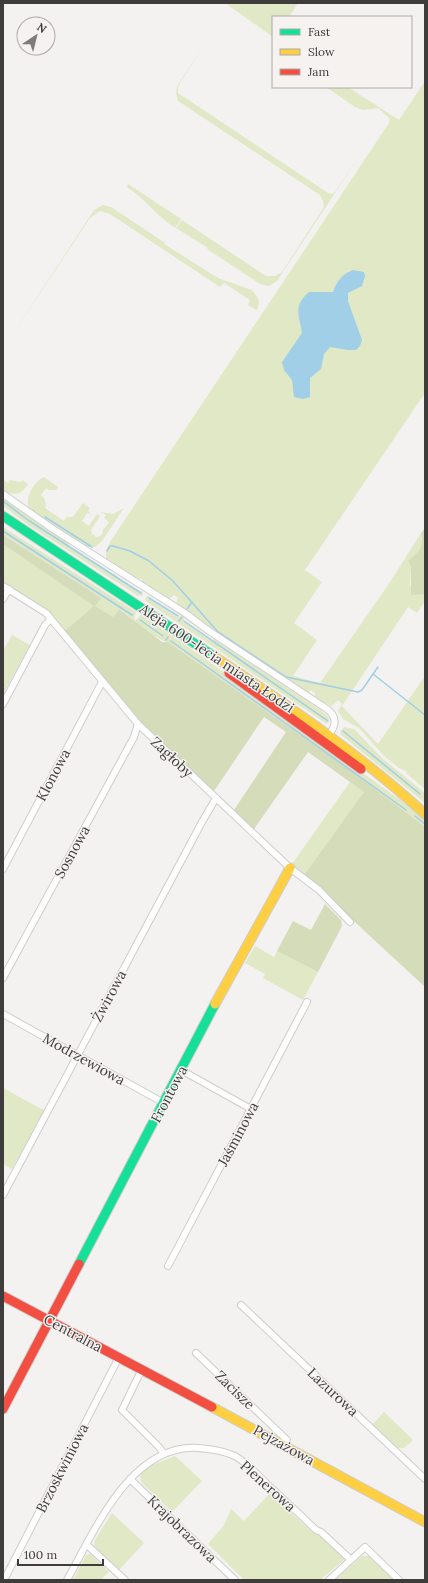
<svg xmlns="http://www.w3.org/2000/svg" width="428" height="1583" font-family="Lora,serif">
  <rect width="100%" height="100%" fill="#f4f2f1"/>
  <g fill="#e0e8c6">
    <polygon points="225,3 298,3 289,17 273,17 273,37"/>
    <polygon points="205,44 178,86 178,93 328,193 332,194 335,192 366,146 277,281 269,286 260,284 207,249 208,248 176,228 182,220 266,276 275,276 282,272 324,207 323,201 320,195 178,101 176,94 177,86"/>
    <path d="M425,81v312l-120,177 17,12 -28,41 23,17 -24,36 27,7 68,-98 33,-52c3,14 -2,19 -13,28l3,6 -1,18 13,9h2v7l-8,12 -9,-6 -66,99 36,38 47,-68v113l-18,-15 -1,-3 -7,-3 -15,-12 -25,-28 -16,-9 -5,-8 4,-7 -4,-4 -6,6 -18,-8 1,-5 -4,-3 -3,3 -132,-89 2,-6 -4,-3 -6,5 -27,-18 1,-3 -2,-1 -2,2 -32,-21v-9l4,-8 279,-419 1,-4 -12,-11 -15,2 -8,-3 -29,-20h22l51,33z"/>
    <path d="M128,184l53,35 -6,9c-18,-12 -30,-29 -48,-41z"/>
    <polygon points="103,205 111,207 165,243 164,244 218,278 252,290 259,300 258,308 256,310 248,305 250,300 224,283 220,287 110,214 100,211 90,218 3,349 94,210"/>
    <path d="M44,477l14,10 -2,3h-7l-3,-2 -5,7 3,3 2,6 -1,4 19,13 2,-4h7l10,-14 7,5 -2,3 3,3 -4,-1 -5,8 7,5 8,-12 3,2 -9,14 1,4 4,3 5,-1 2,-4v-3l2,-1 4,-6 -5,-4 2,-3 -6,-3 13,2 11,-6 -22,33 -7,6h-10l-56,-39c-5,-10 5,-26 15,-31z"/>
    <path d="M3,480l5,3 2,-3 11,2 1,-2 6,4c-7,11 -14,13 -25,6z"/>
    <polygon points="3,497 69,543 68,546 140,593 142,590 143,595 138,596 30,526 3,506"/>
    <path d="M3,527l133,85 -2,7 2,1 5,-5 49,33 220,159 15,12v8l-122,-90 -135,-95c-12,-1 -36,-25 -49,-33l-6,8 -49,15 -33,-31 -28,-18v-39l97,54 -97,-63z"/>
    <polygon points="147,596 151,596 149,599 177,617 181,616 159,601 186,617 202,631 184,618 184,621 213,641 214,639 321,710 329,718 327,724 147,602 145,599"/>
    <polygon points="12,635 30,645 3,694 3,651"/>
    <polygon points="344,727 354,729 383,759 425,793 425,803 341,735 340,732"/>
    <polygon points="350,782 364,792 304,875 292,864"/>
    <polygon points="255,946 274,957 277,951 318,972 303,1000 263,978 265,974 245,963"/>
    <polygon points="3,1088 45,1111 12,1169 3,1164"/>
    <polygon points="384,1412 413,1440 404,1448 396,1448 372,1425"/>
    <polygon points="175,1456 202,1481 172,1512 141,1482 140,1474 150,1466"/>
    <polygon points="270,1493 311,1531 320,1536 345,1559 320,1580 244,1580 208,1544 224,1525 231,1509 244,1521"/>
    <polygon points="112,1513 144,1543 119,1570 94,1546 95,1540"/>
    <polygon points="90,1554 109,1572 101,1580 73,1580 86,1555"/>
    <polygon points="362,1556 369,1556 394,1580 335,1580"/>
  </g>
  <g fill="#d4dcb9">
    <path d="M425,528v66l-14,1v-28l-3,-6c11,-9 16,-14 13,-28z"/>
    <polygon points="3,535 101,598 95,606 113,617 119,609 162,642 168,642 347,768 425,827 425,987 304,875 364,792 308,752 254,829 234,810 286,732 264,717 214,791 139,722 64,632 94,606 3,544"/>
    <polygon points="325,904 341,920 342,926 318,972 277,951 293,921 311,930"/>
  </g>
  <path fill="#a0cfe7" d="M353,270l11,2 1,4 -3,10 -14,7v8l14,39 -2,6 -4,4h-8l-18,-3 -6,7 -3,15 -11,9v19l-7,2 -9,-2 -2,-17 -8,-10 -2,-8 20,-29c-3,-19 -9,-27 7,-41h24c4,-11 9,-18 20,-22z"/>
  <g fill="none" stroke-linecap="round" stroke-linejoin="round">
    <g stroke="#a0cfe7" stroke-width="1.5">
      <polyline points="3,501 28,520 141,593"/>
      <polyline points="45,517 92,547"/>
      <polyline points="3,531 132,615"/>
      <polyline points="107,551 110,546 113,546 130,551 149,561 173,581 218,632 286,677 358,692 362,690 378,667"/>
      <polyline points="149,598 178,616"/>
      <polyline points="187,609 192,602"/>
      <polyline points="140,620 163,636"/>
      <polyline points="179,621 182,617"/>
      <polyline points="184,621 328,721"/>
      <polyline points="166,640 168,637"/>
      <polyline points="171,641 406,810"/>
      <polyline points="373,674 425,715"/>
      <polyline points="343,731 420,794"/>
      <polyline points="415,816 425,824"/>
    </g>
    <defs>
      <g id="street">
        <path d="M3,494l50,35 132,84 24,18 118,78c13,10 7,20 -1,30"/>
        <polyline points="3,586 46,613 138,724 290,868 319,890 350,922"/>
        <polyline points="3,599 9,589"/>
        <polyline points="3,704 45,625 51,619"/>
        <polyline points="3,869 102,682"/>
        <polyline points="3,978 134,737 138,724"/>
        <polyline points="3,1014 164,1103"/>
        <polyline points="181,1070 251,1109"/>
        <polyline points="3,1195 202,822 216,798"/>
        <polyline points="168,1266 307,1002"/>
        <polyline points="241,1305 425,1479"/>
        <polyline points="196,1353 287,1440 284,1445"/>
        <polyline points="142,1369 122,1410 159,1447 164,1454"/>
        <polyline points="130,1479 235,1580"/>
        <polyline points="87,1545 125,1580"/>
        <polyline points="4,1580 119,1357"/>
        <path d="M67,1580c28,-50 64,-137 132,-132 12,1 25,3 36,8 12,7 22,18 32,28 16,15 33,30 49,46l5,2 29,27"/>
        <polyline points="329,1580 365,1547 399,1580"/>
      </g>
      <g id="fast">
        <polyline points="3,516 215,657"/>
        <polyline points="79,1264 215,1004"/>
      </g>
      <g id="slow">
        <path d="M215,657c71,47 147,99 210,157"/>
        <polyline points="215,1004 290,868"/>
        <polyline points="212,1407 425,1522"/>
      </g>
      <g id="jam">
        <polyline points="229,673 361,769"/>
        <polyline points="3,1296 212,1407"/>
        <polyline points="3,1409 79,1264"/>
      </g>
    </defs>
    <use href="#street" stroke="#cecdcc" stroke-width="8"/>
    <use href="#fast" stroke="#cecdcc" stroke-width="11"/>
    <use href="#slow" stroke="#cecdcc" stroke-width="11"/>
    <use href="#jam" stroke="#cecdcc" stroke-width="11"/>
    <use href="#street" stroke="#fdfdfd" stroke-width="6"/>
    <use href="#fast" stroke="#16e098" stroke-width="9"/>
    <use href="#slow" stroke="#ffcf43" stroke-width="9"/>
    <use href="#jam" stroke="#f24e42" stroke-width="9"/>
  </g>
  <g text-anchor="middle" stroke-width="3" stroke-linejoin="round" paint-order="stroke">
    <g font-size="14" fill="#3e3d3c" stroke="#f5f2f0">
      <text transform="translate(217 658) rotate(34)" y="5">Aleja 600-lecia miasta Łodzi</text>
      <text transform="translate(172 757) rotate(43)" y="5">Zagłoby</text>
      <text transform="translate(53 775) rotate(-62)" y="5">Klonowa</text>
      <text transform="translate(72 852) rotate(-61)" y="5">Sosnowa</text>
      <text transform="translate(109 996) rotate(-62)" y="5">Żwirowa</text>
      <text transform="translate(84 1059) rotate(29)" y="5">Modrzewiowa</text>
      <text transform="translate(169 1094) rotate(-62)" y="5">Frontowa</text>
      <text transform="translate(238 1134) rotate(-62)" y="5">Jaśminowa</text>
      <text transform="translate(73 1333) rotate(28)" y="5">Centralna</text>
      <text transform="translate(235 1390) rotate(44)" y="5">Zacisze</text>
      <text transform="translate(333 1392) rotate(43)" y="5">Lazurowa</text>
      <text transform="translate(284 1445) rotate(29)" y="5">Pejzażowa</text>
      <text transform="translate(62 1468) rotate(-63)" y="5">Brzoskwiniowa</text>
      <text transform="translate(268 1486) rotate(42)" y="5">Plenerowa</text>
      <text transform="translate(182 1529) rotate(44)" y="5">Krajobrazowa</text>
    </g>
  </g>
  <rect width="428" height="1583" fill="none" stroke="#3e3d3c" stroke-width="8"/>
  <rect x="272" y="16" width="140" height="72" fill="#f5f2f0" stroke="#acaaa8"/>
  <rect x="280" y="29" width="20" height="6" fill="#16e098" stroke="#acaaa8"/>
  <text x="308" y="36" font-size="12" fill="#3e3d3c">Fast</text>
  <rect x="280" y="49" width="20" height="6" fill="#ffcf43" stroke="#acaaa8"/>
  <text x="308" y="56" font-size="12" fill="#3e3d3c">Slow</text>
  <rect x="280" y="69" width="20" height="6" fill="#f24e42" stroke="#acaaa8"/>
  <text x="308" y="76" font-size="12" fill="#3e3d3c">Jam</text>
  <g transform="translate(36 36) rotate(35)"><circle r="19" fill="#f5f2f0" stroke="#acaaa8"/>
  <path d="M0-3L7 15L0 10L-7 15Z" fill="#7e7c7b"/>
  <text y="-6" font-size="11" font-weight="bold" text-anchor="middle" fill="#3e3d3c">N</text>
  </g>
  <path d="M18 1559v6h85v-6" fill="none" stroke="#3e3d3c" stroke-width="2"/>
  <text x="24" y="1559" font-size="12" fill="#3e3d3c" stroke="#f5f2f0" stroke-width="3" paint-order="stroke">100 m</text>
</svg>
